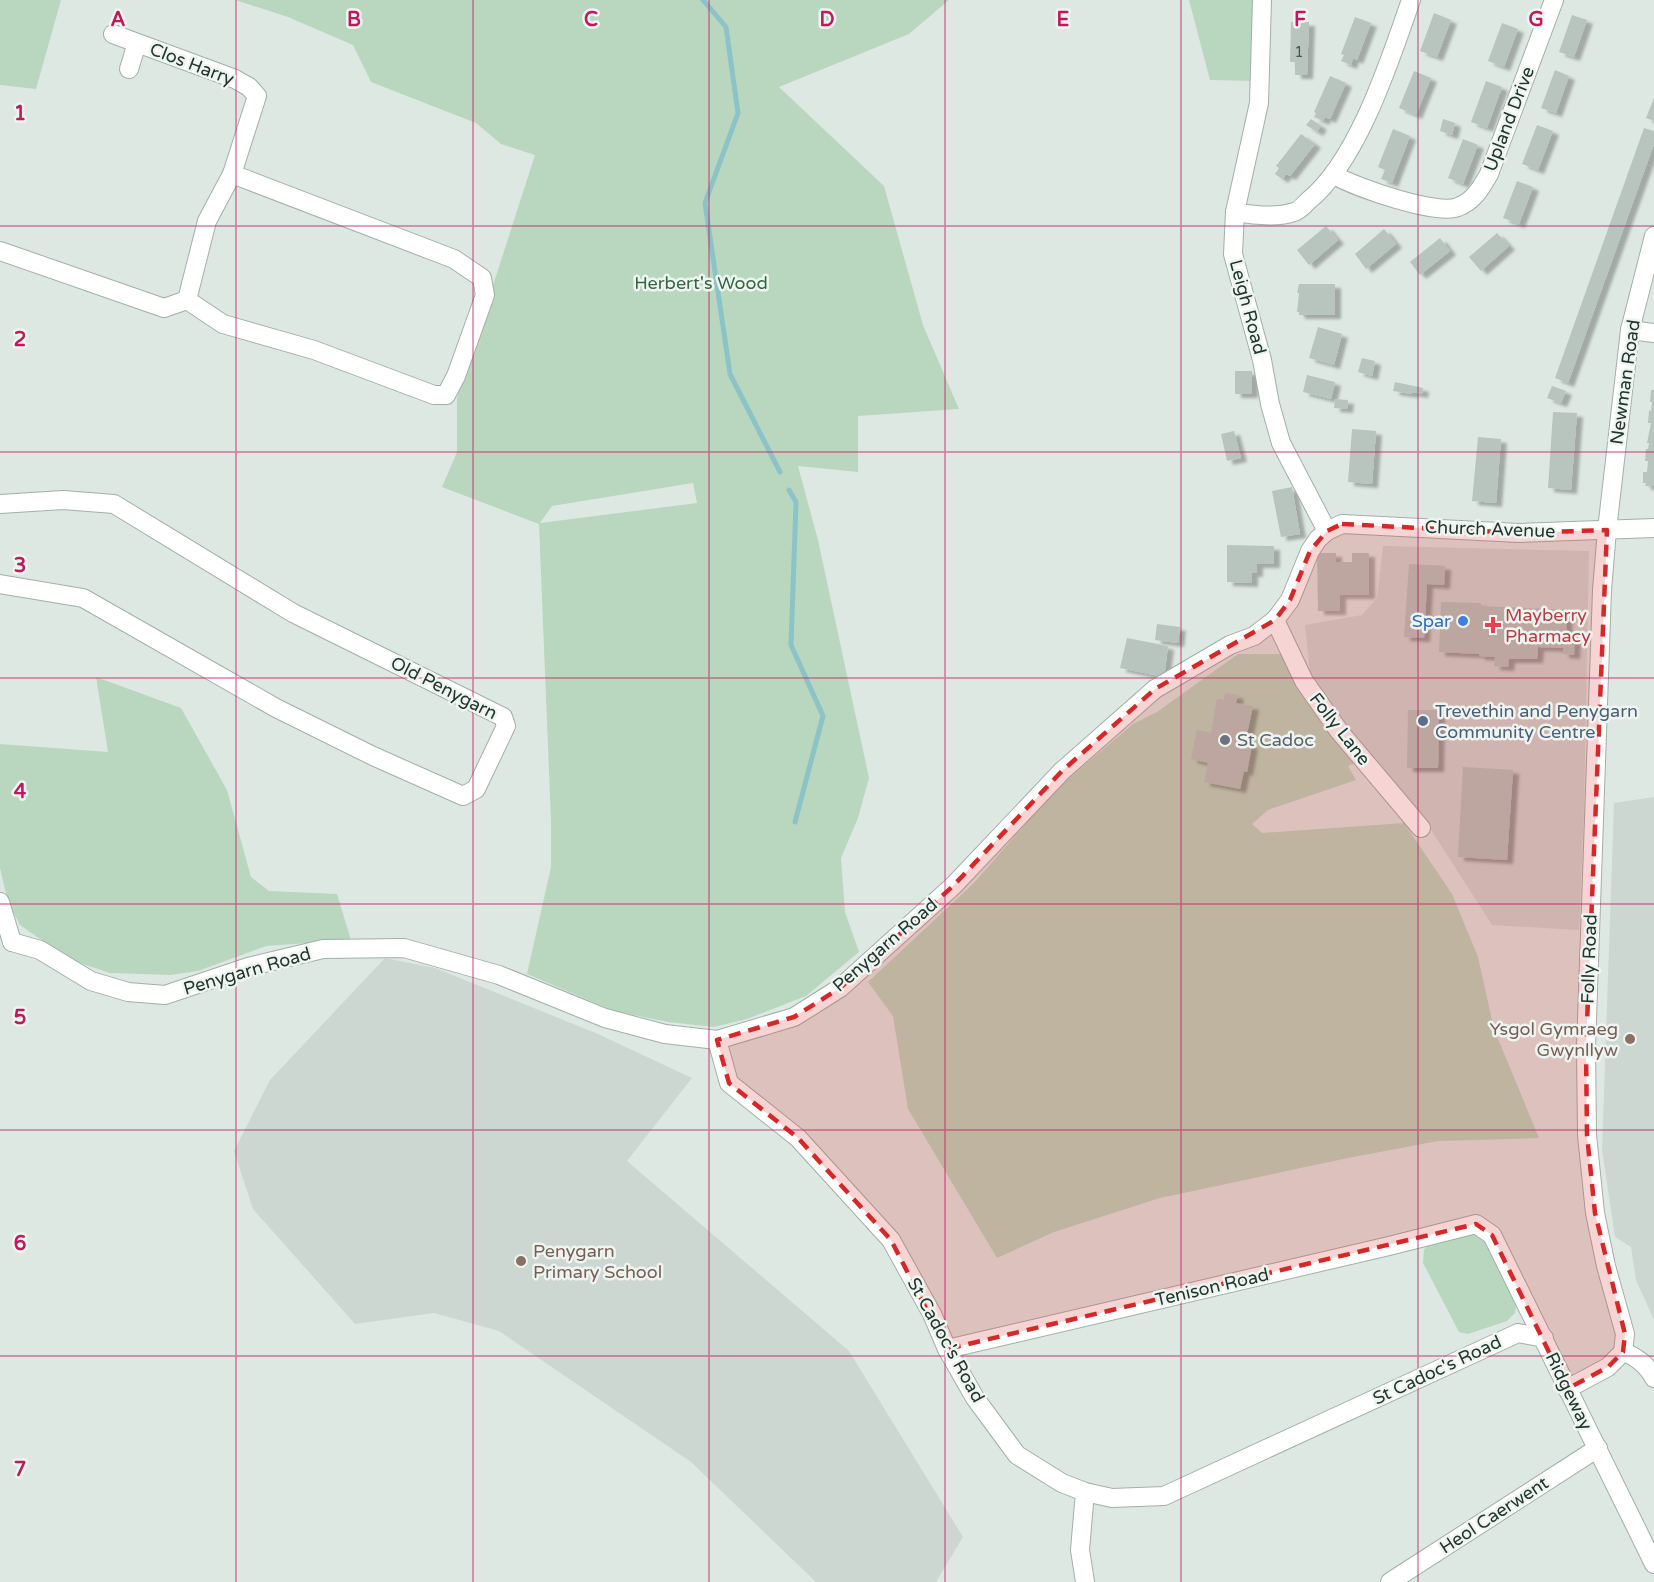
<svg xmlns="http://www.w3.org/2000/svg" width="1654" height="1582" font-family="'Varela Round',sans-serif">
  <defs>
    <filter id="shadow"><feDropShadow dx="6" dy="4" stdDeviation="1.5" flood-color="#0004"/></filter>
  </defs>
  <rect width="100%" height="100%" fill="#dee8e3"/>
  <g fill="#cdd7d2">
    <polygon points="1383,546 1589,551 1584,807 1579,930 1492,925 1421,814 1325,703 1310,673 1305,625 1362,615 1377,598"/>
    <polygon points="1654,797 1654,1320 1636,1280 1631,1247 1615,1237 1602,1150 1614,803"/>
    <polygon points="385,958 435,968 598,1034 692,1078 627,1161 849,1351 963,1537 936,1582 816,1582 691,1462 499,1331 434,1313 355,1324 253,1209 234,1151 270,1080"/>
  </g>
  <g fill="#b9d7bf" fill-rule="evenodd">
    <polygon points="0,0 61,0 36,89 0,85"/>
    <path d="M235,0h714l-40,34 -130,53 105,99 39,139 36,84 -101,7v56l-60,-6 20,74 51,238 -11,40 -17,40 4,54 14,40 -53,44 -59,23 -33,8 -46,-5 -54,-11 -87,-37 24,-107v-46l-12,-297 -97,-37 15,-35v-55l78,-242 -34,-11 -25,-21 -105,-41 -18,-37 -65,-28zM693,483l4,20 -157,20 12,-17z"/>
    <polygon points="1189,0 1254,0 1252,81 1210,80"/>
    <polygon points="1238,654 1284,654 1355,763 1348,766 1356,780 1268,810 1252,824 1262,833 1404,823 1452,894 1478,957 1494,1029 1539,1138 1438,1141 1348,1158 1160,1198 1054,1232 997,1258 908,1109 893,1016 868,982 974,883 1054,791 1133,724 1157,712"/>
    <polygon points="96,677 181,708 227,790 251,877 269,891 337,894 351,940 266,946 198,971 170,975 110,973 70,960 20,925 8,902 0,868 0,744 108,752"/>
    <polygon points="1465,1233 1478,1235 1488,1246 1516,1303 1515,1313 1507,1321 1468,1334 1459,1332 1423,1263 1424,1250 1430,1241"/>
  </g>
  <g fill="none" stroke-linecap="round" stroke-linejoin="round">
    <g stroke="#8cc3c7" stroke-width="5">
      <polyline points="703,0 726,27 738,113 705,203 730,374 780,472"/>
      <polyline points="789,490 796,502 791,645 823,716 795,822"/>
    </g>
  </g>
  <g fill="#b7c5be" filter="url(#shadow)">
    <polygon points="1434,13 1451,20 1437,57 1420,51"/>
    <polygon points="1572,15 1587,20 1574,57 1559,52"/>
    <polygon points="1355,17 1371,23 1357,60 1353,58 1351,65 1341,61 1344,55 1341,54"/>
    <polygon points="1291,22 1309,22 1307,75 1295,75 1295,62 1290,62"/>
    <polygon points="1502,23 1518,29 1504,67 1488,61"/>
    <polygon points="1555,70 1569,76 1556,113 1541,108"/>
    <polygon points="1414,71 1431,78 1416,115 1399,108"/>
    <polygon points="1330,76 1346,83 1330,119 1325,117 1323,121 1314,117 1316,113 1314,112"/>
    <polygon points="1486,81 1502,87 1487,128 1471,122"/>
    <polygon points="1654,98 1654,121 1646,118"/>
    <polygon points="1311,119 1321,126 1317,132 1306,125"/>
    <polygon points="1443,119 1455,123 1452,135 1440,131"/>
    <polygon points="1537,125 1553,131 1538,170 1522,164"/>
    <polygon points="1644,128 1654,131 1654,144 1568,383 1555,378"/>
    <polygon points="1393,129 1410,136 1392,183 1381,179 1385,170 1378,167"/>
    <polygon points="1301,134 1315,144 1290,176 1286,174 1282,179 1275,174 1279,168 1276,166"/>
    <polygon points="1463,139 1478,145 1463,184 1448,178"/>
    <polygon points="1517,181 1533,187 1519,224 1503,218"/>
    <polygon points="1326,226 1338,240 1309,265 1297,250"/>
    <polygon points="1384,229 1396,244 1366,269 1355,254"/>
    <polygon points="1497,233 1509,246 1481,271 1469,257"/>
    <polygon points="1440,238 1450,251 1420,275 1410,262"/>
    <polygon points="1299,284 1335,284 1335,315 1299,315 1299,312 1297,312 1299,293 1297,293"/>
    <polygon points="1318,327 1342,334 1334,365 1309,358"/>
    <polygon points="1362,358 1375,361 1372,376 1358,372"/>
    <rect x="1235" y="371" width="17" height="23"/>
    <polygon points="1307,375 1335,382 1331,399 1303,392"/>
    <polygon points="1395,382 1423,388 1422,394 1412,392 1412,394 1393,391"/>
    <polygon points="1552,386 1566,391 1561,403 1547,398"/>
    <polygon points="1651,390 1654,390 1654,486 1645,486 1646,483 1643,483 1643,472 1647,472 1648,461 1645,461 1646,449 1648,449 1649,443 1647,443 1651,423 1648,423 1649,410 1651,411 1652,402 1650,402"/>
    <polygon points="1335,399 1348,400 1347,409 1334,408"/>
    <polygon points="1553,412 1577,413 1571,490 1548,488"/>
    <polygon points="1352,429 1376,431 1372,484 1348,482"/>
    <polygon points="1234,431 1241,458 1227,461 1221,434"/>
    <polygon points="1478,437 1501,439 1496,503 1472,501"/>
    <polygon points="1292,487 1300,534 1281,537 1272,491"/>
    <polygon points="1227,545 1274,546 1274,564 1257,564 1257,573 1252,573 1252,583 1227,582"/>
    <polygon points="1317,553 1336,553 1336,562 1352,562 1352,553 1369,553 1369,595 1340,595 1340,611 1318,611"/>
    <polygon points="1409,564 1445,566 1444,585 1427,584 1424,638 1404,637"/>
    <polygon points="1441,602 1481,603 1481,606 1567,610 1566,634 1575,634 1574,655 1563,654 1563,648 1538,647 1537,659 1509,659 1508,667 1494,666 1495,657 1479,656 1479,654 1439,652"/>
    <polygon points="1157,624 1180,627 1178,643 1155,640"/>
    <polygon points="1127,638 1168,646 1164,677 1120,668"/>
    <polygon points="1225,693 1238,695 1236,703 1253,706 1245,743 1252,745 1247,772 1244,771 1240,789 1204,782 1208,763 1191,759 1197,730 1211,733 1217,699 1224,700"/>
    <polygon points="1408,710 1439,710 1438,768 1407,768"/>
    <polygon points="1463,767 1513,770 1507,860 1458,857"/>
  </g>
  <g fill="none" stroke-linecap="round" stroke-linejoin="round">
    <defs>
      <g id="minor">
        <polyline points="1262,0 1259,103 1235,212 1233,254 1262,360 1270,404 1281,443 1327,531"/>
        <polyline points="113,34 235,79 249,87 257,96 232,174"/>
        <polyline points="129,69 137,43"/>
        <path d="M1334,175c21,12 103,41 124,32 16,-6 23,-19 31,-33l65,-174"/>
        <path d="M1235,212c17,3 42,6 59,0 5,-1 10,-7 14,-11 50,-40 82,-141 103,-201"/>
        <polyline points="0,251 164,308 187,300 223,324 314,350 434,395 446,395 456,376 485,295 482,278 454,259 232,174 207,221 187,300"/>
        <polyline points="1630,330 1654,333"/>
        <polyline points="0,504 63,500 114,504 293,613 503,717 506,726 476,789 463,796 373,756 276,708 83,598 0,584"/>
        <polyline points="1275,620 1304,681 1339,731 1421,828"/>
        <polyline points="0,902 12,942"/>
        <polyline points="12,942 40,950 91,981 128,992 165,995 248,967 323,949 404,948 499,975 605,1018 665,1034 717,1040 794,1017 840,988 953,886 1062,771 1155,689 1230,645 1254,636 1275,620 1290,600 1310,551 1318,539 1327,531 1342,524 1519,533 1654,528"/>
        <polyline points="717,1040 729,1083 798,1138 891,1240 932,1314 947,1349 975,1398 1017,1455 1062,1483 1085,1492 1112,1498 1164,1496 1518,1333 1544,1338"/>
        <polyline points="947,1349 1389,1246 1476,1224 1492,1235 1654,1564"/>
        <path d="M1623,1352c13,4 25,14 31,26"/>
        <polyline points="1567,1389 1608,1367 1623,1352 1625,1334 1606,1266 1595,1213 1587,1135 1586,1048 1602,590 1607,530 1630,330 1654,236"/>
        <polyline points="1085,1492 1080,1550 1085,1582"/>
        <polyline points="1390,1582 1598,1448"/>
      </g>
    </defs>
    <use href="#minor" stroke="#a2afa9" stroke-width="20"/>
    <use href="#minor" stroke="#fff" stroke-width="18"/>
  </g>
  <path fill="#d62828" fill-opacity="0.2" stroke="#d62828" stroke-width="4.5" stroke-dasharray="12 8" stroke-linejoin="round" d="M1342,524l177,9 88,-3 -21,518 1,87 8,78 30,121 -2,18 -15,15 -41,22 -75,-154 -16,-11 -529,125 -56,-109 -93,-102 -69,-55 -12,-43 77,-23 46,-29 113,-102 109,-115 93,-82 120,-69 15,-20 20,-49 17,-20z"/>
  <path fill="none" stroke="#c2185b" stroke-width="1.5" stroke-opacity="0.55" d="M236,0v1582M473,0v1582M709,0v1582M945,0v1582M1181,0v1582M1418,0v1582M0,226h1654M0,452h1654M0,678h1654M0,904h1654M0,1130h1654M0,1356h1654"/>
  <circle fill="#3f7fe0" stroke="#eef5f1" stroke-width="2" cx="1463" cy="621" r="6"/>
  <path fill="#e0444e" stroke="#eef5f1" stroke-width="2" d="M1490 616h6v6h6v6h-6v6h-6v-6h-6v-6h6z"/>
  <circle fill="#5c6f8a" stroke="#eef5f1" stroke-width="2" cx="1423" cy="721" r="6"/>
  <circle fill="#6b7280" stroke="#eef5f1" stroke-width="2" cx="1225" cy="740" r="6"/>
  <g fill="#8d6e63" stroke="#eef5f1" stroke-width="2">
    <circle cx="1630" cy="1039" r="6"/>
    <circle cx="521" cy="1261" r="6"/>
  </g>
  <g text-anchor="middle" stroke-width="5" stroke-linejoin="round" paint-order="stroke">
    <g font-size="15" fill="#475952">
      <text x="1299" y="57">1</text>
    </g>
    <g font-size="18" fill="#22352e" stroke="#eef5f1">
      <text transform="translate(192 64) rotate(21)" y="6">Clos Harry</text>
      <text transform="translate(1509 119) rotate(-69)" y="6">Upland Drive</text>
      <text transform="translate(1248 307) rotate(75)" y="6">Leigh Road</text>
      <text transform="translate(1625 382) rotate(-82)" y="6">Newman Road</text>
      <text transform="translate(1490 529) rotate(2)" y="6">Church Avenue</text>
      <text transform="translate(444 688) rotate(27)" y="6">Old Penygarn</text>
      <text transform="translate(1340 729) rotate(52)" y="6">Folly Lane</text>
      <text transform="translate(885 945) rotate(-41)" y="6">Penygarn Road</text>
      <text transform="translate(1589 959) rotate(-88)" y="6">Folly Road</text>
      <text transform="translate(247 971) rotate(-16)" y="6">Penygarn Road</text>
      <text transform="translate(1212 1287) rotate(-13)" y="6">Tenison Road</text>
      <text transform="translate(946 1340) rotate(61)" y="6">St Cadoc's Road</text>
      <text transform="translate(1437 1370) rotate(-25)" y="6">St Cadoc's Road</text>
      <text transform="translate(1569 1391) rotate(64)" y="6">Ridgeway</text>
      <text transform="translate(1494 1515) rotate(-33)" y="6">Heol Caerwent</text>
    </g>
    <g font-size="18" fill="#316741" stroke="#eef5f1">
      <text x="701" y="289">Herbert's Wood</text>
    </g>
    <g font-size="18" fill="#be3a42" stroke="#eef5f1" text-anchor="start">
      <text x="1505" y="621">Mayberry<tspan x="1505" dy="21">Pharmacy</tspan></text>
    </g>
    <g font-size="18" fill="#366cbe" stroke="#eef5f1" text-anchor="end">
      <text x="1451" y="627">Spar</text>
    </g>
    <g font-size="18" fill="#4e5e75" stroke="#eef5f1" text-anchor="start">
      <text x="1435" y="717">Trevethin and Penygarn<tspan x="1435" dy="21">Community Centre</tspan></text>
    </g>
    <g font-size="18" fill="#5b616d" stroke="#eef5f1" text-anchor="start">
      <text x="1237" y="746">St Cadoc</text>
    </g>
    <g font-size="18" fill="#785e54" stroke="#eef5f1" text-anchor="end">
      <text x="1618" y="1035">Ysgol Gymraeg<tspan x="1618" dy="21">Gwynllyw</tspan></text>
      <text x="533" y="1257" text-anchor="start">Penygarn<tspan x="533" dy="21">Primary School</tspan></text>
    </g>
  </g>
  <g font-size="20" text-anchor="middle" font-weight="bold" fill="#c2185b" stroke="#eef5f1" stroke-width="5" stroke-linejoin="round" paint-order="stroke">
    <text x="118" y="26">A</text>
    <text x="354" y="26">B</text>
    <text x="591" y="26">C</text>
    <text x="827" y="26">D</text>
    <text x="1063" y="26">E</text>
    <text x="1300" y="26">F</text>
    <text x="1536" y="26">G</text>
    <text x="20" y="120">1</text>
    <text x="20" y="346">2</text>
    <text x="20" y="572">3</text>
    <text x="20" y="798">4</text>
    <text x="20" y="1024">5</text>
    <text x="20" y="1250">6</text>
    <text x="20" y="1476">7</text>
  </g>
</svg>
